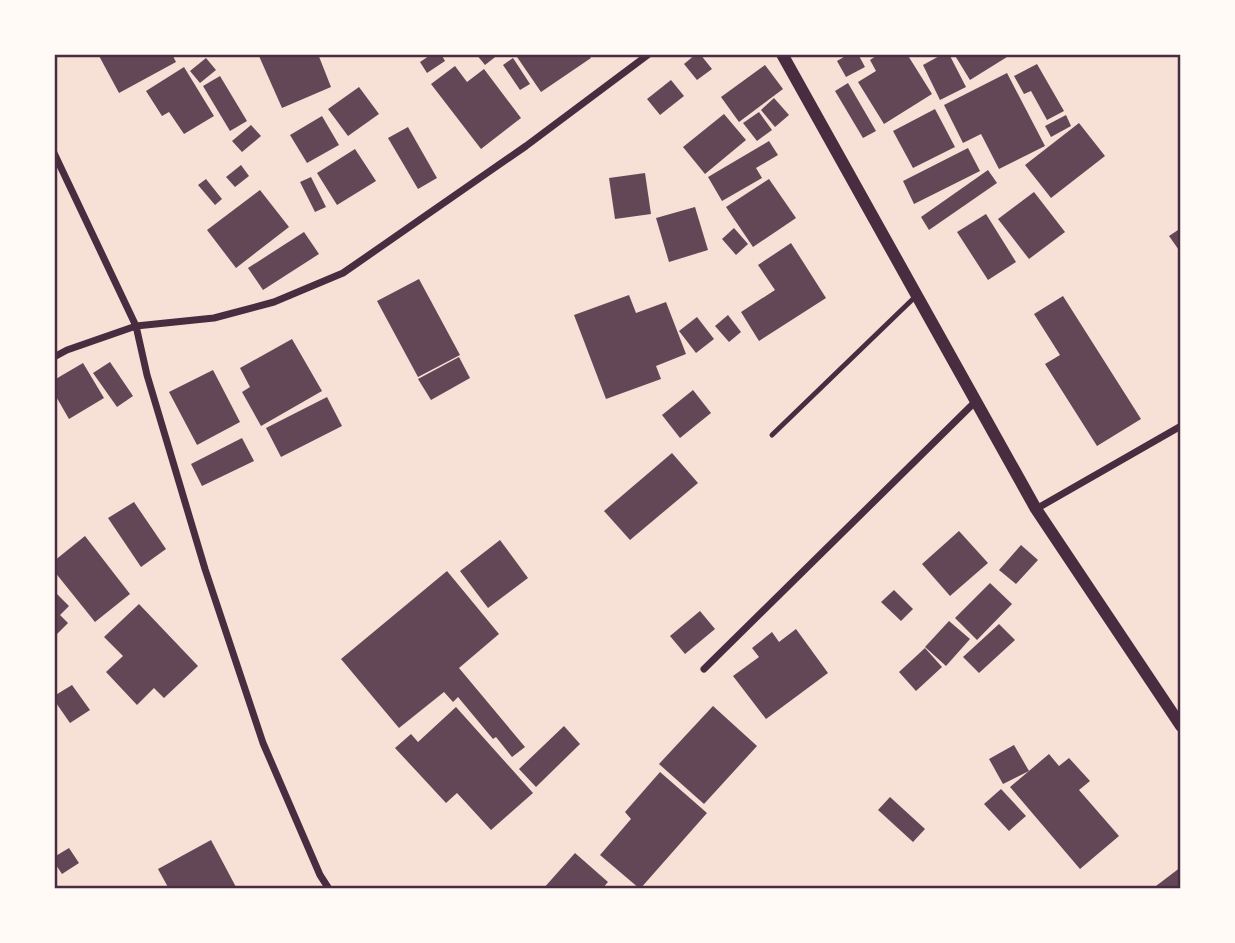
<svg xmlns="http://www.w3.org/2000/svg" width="1235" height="943" font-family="Quicksand,sans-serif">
  <rect width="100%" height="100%" fill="#f7e1d7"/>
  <g fill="#644757">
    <polygon points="98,54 172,54 176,62 119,93"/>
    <polygon points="265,54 318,54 331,87 282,108 259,56"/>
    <polygon points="432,54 441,54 445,61 427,73 420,62"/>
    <polygon points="476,54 499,54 485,65"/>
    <polygon points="515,54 588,54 591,58 541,92"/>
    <polygon points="696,54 700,54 712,69 697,80 684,64"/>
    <polygon points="849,54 858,54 865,67 846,77 837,61"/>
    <polygon points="879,54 907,54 932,94 884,124 858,82 876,71 870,60"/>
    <polygon points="943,54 949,54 966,87 940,100 923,65"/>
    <polygon points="954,54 1005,54 1007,57 970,80"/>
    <polygon points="206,58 216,70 200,83 190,71"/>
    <polygon points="513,58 530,84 520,90 503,65"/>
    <polygon points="1037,64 1064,111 1047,120 1031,91 1024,94 1014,76"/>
    <polygon points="765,65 783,89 739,122 721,97"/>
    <polygon points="455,66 467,82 484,69 521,118 481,149 431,84"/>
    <polygon points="184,67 214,116 184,134 169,112 162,116 146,91"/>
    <polygon points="1007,73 1045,146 999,169 981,134 963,143 944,105"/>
    <polygon points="220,76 247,121 230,131 203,86"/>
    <polygon points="671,80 684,96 660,115 647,99"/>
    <polygon points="848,83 876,131 863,138 835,91"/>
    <polygon points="359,87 379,114 348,136 328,109"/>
    <polygon points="774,98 789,115 775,127 761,110"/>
    <polygon points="935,109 955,147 913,168 893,131"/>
    <polygon points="759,112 772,130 757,141 743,123"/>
    <polygon points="724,114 746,140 705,174 683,147"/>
    <polygon points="1066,115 1071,126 1051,137 1045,126"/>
    <polygon points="322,116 339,145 307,163 290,135"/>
    <polygon points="1079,123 1105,156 1051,198 1025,165"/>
    <polygon points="251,125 261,136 242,152 232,141"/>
    <polygon points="408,127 437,178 418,189 388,138"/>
    <polygon points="769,141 778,155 756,168 762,178 722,201 708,177"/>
    <polygon points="968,148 980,171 914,204 903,181"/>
    <polygon points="355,149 376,181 337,205 317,173"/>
    <polygon points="241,165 249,176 235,187 226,177"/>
    <polygon points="988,170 997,183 929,230 921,217"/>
    <polygon points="645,173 651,214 615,219 609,178"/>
    <polygon points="311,177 326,207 315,212 300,182"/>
    <polygon points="206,179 222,199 215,205 198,185"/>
    <polygon points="769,179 796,218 753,247 726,207"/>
    <polygon points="260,190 289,227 236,268 207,230"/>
    <polygon points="1034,192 1065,232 1029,259 998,219"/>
    <polygon points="695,207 708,250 669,262 656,218"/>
    <polygon points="986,214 1016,262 988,280 957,232"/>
    <polygon points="734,228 748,244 736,255 722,239"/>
    <polygon points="1181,228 1181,253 1169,236"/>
    <polygon points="304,232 319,254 263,290 248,268"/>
    <polygon points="791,243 826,298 759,341 741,312 775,290 758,265"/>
    <polygon points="419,279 460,355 418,377 377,301"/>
    <polygon points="629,295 636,313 666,302 686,354 656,366 661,379 606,399 574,315"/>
    <polygon points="1063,296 1141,419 1097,446 1045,364 1060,355 1034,314"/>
    <polygon points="728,315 741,332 729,342 715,326"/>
    <polygon points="697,317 714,339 696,353 679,331"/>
    <polygon points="292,339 322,391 261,426 242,392 250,387 240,368"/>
    <polygon points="459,357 470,378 431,400 418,379"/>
    <polygon points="110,362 133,396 117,407 93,373"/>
    <polygon points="83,363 104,398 69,419 54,393 54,380"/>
    <polygon points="213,370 240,422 197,445 169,392"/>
    <polygon points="693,390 711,413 680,438 662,415"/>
    <polygon points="327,397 342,426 281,457 266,428"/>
    <polygon points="242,438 254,461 202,486 191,464"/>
    <polygon points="672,453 698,483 630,540 604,511"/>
    <polygon points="134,502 166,549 141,567 108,518"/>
    <polygon points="959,531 988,563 950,596 922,564"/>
    <polygon points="85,536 130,594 95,622 54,571 54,561"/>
    <polygon points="500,540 528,578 488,608 460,571"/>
    <polygon points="1021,545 1038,560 1016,584 999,570"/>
    <polygon points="447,571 499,634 459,668 525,747 512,757 496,737 493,739 458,697 453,702 444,692 399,728 341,659"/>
    <polygon points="990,583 1012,604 977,640 955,618"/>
    <polygon points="894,590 913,609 901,621 881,602"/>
    <polygon points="54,591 69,606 60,615 68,623 54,637"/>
    <polygon points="139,604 198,666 164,698 154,688 137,705 106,672 123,656 104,637"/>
    <polygon points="700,611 715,629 685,654 670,636"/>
    <polygon points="949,621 970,639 946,666 925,647"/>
    <polygon points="999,624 1015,640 979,673 963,657"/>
    <polygon points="796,629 828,673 766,719 733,676 759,657 752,648 772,632 779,642"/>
    <polygon points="925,648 942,667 916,691 899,672"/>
    <polygon points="72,685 90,710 70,723 54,700 54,696"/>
    <polygon points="713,706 757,746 704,804 659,764"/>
    <polygon points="456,707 533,793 491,830 457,793 446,803 395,748 411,734 418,742"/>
    <polygon points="564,726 580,744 536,787 519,769"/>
    <polygon points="1014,745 1029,771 1003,784 989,759"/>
    <polygon points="1049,754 1059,766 1069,758 1090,781 1079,790 1119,836 1080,869 1010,787"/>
    <polygon points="660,772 707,813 640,889 600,855 631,819 625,812"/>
    <polygon points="1001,789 1026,816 1009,831 984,804"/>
    <polygon points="890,797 925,829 913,842 878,810"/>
    <polygon points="211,840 237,889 169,889 158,869"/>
    <polygon points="69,848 79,863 62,874 54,862 54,857"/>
    <polygon points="575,853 608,882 602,889 543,889"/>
    <polygon points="1181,867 1181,889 1152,889"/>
  </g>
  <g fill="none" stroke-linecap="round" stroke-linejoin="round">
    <polyline stroke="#4a2c40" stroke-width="5" points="772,435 916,296"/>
    <g stroke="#4a2c40" stroke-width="7">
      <polyline points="54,153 136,326 214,318 274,302 343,273 526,146 649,54"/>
      <polyline points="54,357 67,350 136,326 147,375 205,569 263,743 320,875 329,889"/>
      <polyline points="1036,509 1181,426"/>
      <polyline points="704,669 976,401"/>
    </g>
    <polyline stroke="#4a2c40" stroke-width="12" points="782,54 1036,509 1181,726"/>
  </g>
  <rect width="1235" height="943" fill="none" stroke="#fffaf5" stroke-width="112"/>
  <rect x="56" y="56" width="1123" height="831" fill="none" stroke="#4a2c40" stroke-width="2.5"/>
</svg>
